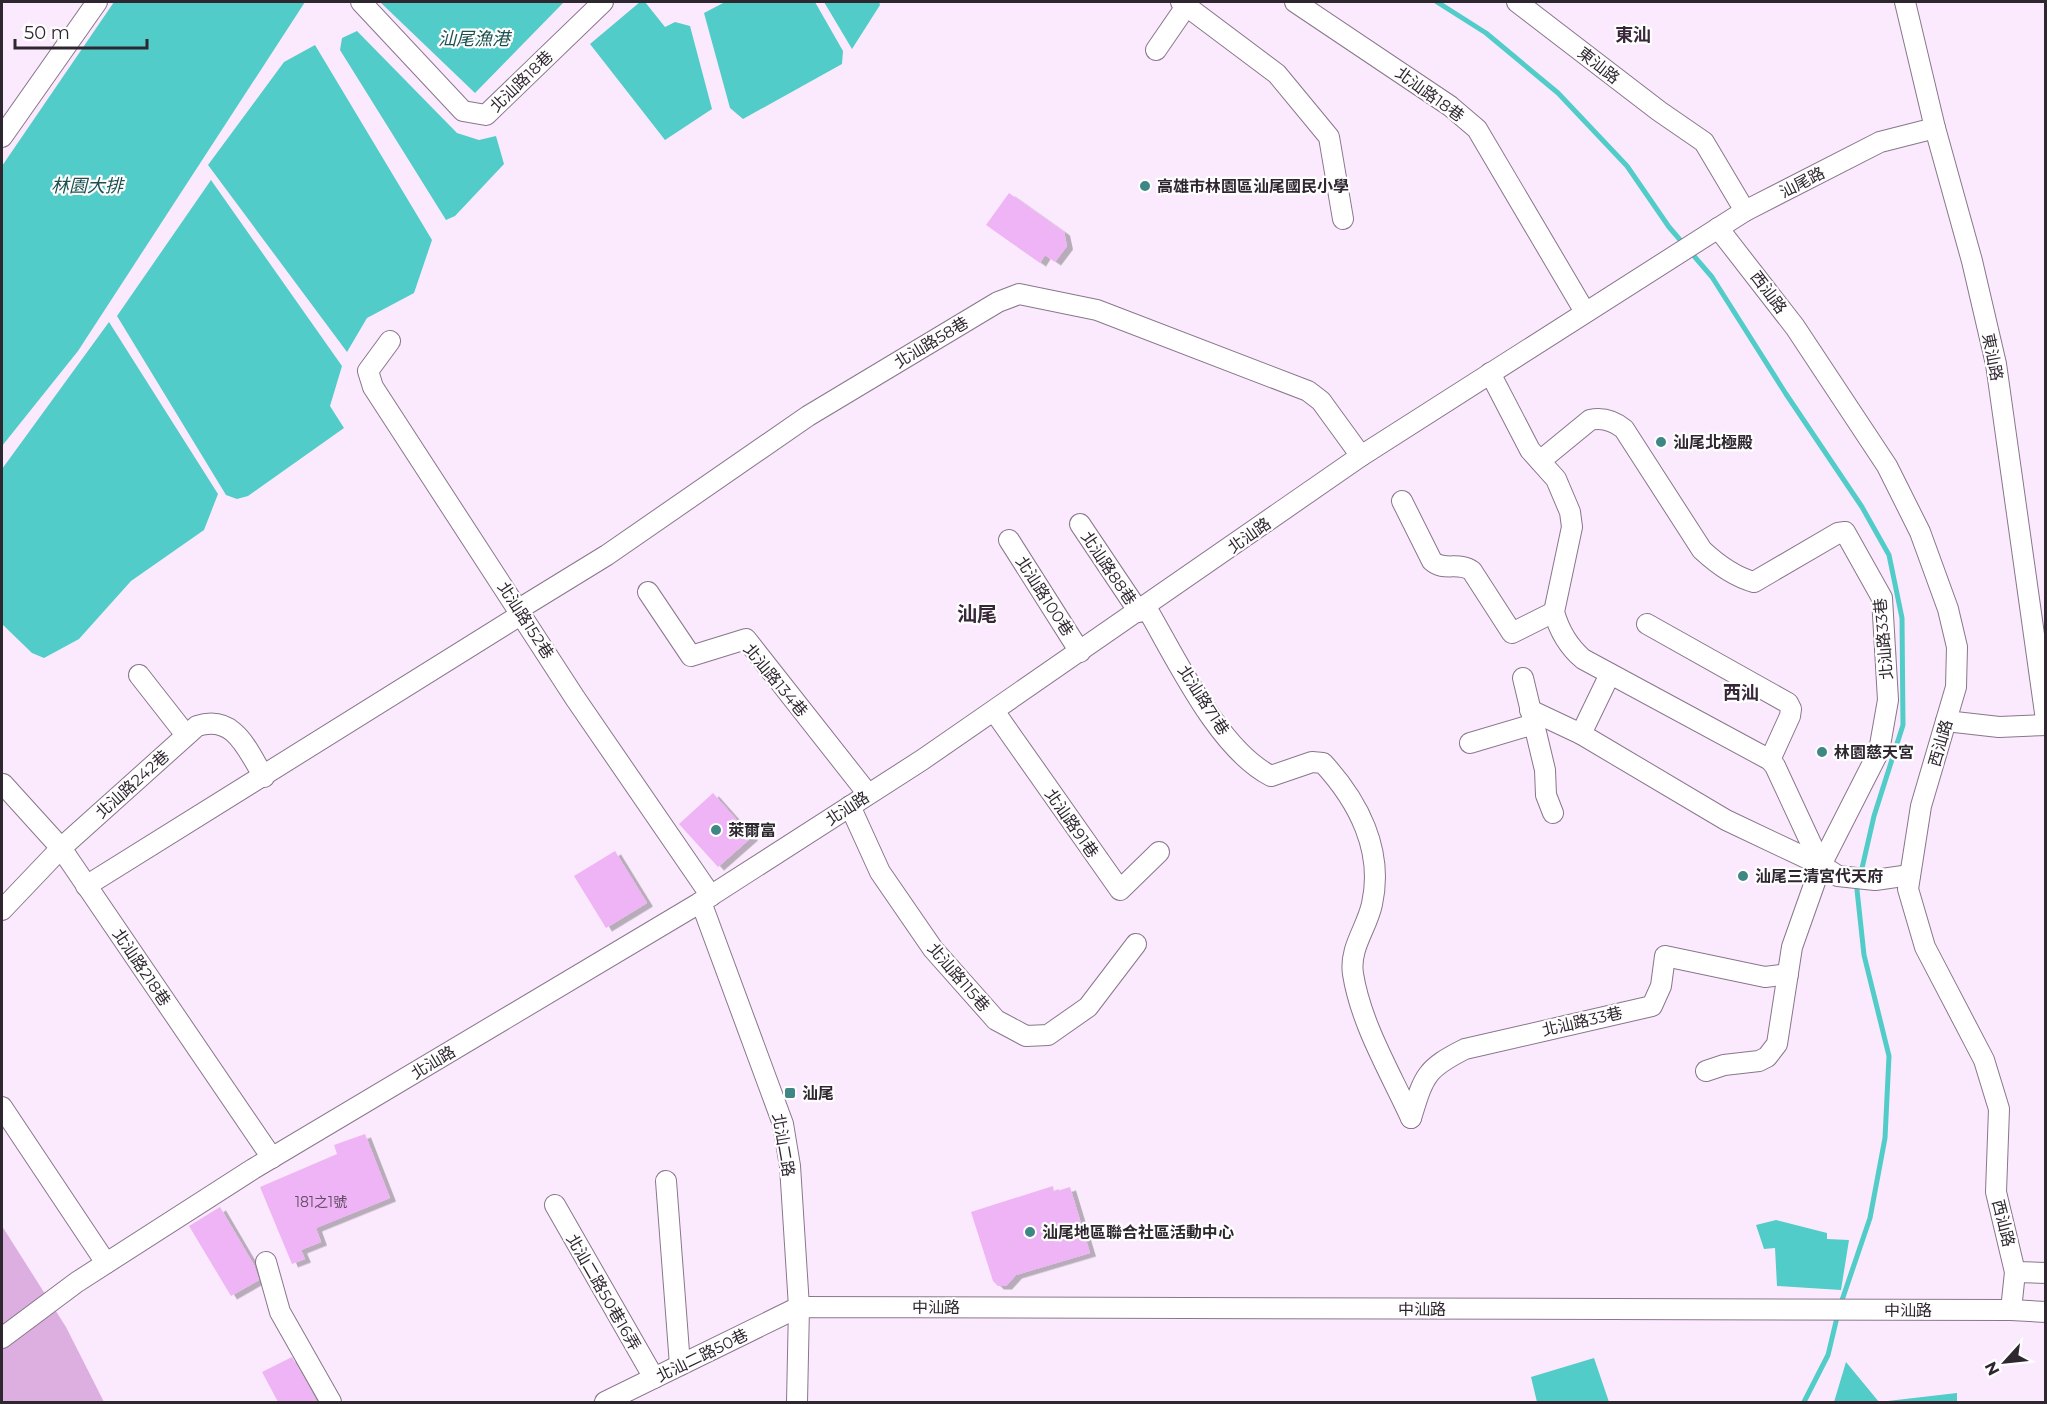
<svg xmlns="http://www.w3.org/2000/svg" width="2047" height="1404" font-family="Montserrat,'Noto Sans TC',sans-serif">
  <defs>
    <filter id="shadow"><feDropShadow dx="6" dy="3.5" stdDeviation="0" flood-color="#0004"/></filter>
  </defs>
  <rect width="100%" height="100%" fill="#fbeafd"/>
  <polygon fill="#ddafe1" points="2,1226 66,1327 104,1402 2,1402"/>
  <g fill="#51ccc8">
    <polygon points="114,2 305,2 78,351 2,446 2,166"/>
    <polygon points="380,2 564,2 475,93"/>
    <polygon points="640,2 645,2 665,27 675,22 690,26 712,109 665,140 590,44"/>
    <polygon points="725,2 815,2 843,51 842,64 743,119 730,108 704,13"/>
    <polygon points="824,2 879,2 880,5 852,49"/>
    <polygon points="357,31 457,133 479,140 496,136 504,164 455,216 446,220 340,50 342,38"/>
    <polygon points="315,45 432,240 414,293 367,318 347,352 208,165 284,62"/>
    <polygon points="211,180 342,366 330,406 344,428 248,496 237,499 226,495 117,316"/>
    <polygon points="109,322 218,494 204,530 131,581 79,639 44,658 32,653 2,624 2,469"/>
    <polygon points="1776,1220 1827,1233 1827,1239 1849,1240 1841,1290 1777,1286 1775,1248 1764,1249 1756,1225"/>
    <polygon points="1594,1358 1609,1402 1537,1402 1531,1377"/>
    <polygon points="1846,1362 1879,1402 1957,1393 1957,1402 1834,1402"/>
  </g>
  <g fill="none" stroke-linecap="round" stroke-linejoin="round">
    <polyline stroke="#51ccc8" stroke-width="5" points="1437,2 1486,33 1558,93 1627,166 1669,227 1712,277 1786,394 1862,507 1889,555 1902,618 1903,725 1874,816 1857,890 1864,955 1889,1056 1885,1138 1870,1218 1839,1309 1828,1355 1804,1402"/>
  </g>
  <g fill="#efb4f5" filter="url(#shadow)">
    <polygon points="1009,193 1064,232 1067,246 1055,262 1045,255 1040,263 986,225"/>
    <polygon points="713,793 752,837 718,867 679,824"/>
    <polygon points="615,851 647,903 606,928 574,876"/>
    <polygon points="365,1134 390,1198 316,1228 321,1242 301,1250 305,1259 292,1264 260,1187 337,1154 334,1145"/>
    <polygon points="1053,1186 1054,1192 1070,1187 1090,1253 1016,1275 1006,1286 998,1286 993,1281 971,1212"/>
    <polygon points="220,1207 254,1265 259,1280 231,1296 189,1226"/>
    <polygon points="292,1357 303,1376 317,1402 278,1402 262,1372"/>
  </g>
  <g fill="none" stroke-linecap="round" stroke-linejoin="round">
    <defs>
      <g id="minor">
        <polyline points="361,2 463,111 486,115 603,2"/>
        <polyline points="1181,2 1277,74 1329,137 1343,219"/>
        <polyline points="1295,2 1450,106 1477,129 1585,312"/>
        <polyline points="1517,2 1659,111 1704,142 1745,211"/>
        <polyline points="1905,2 1935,128 1972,261 1996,364 2046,720"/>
        <polyline points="1156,50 1189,2"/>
        <polyline points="2,137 97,2"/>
        <polyline points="1718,228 1795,327 1887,466 1920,532 1948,609 1957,647 1956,687 1921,806 1908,889 1925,947 1984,1060 1999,1109 1996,1192 2015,1272 2046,1273"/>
        <polyline points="390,341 368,371 373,387 575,698 711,896"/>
        <path d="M1490,373l40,77 26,29 14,33 2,15 -18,85c5,18 15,35 29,47l187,101 5,6 46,99 17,11 37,4 35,-5"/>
        <path d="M1540,461l50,-41c13,-3 24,1 34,9l78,121c14,13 33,27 52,32l84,-49 7,-1 37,66 6,102 -9,51 -58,114 -29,82 -15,97 -10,13 -8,4 -35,4 -18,6"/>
        <path d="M1402,501l30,60c12,11 27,0 40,10l40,62 42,-21"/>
        <polyline points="1080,524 1139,612"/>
        <polyline points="1009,540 1080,652"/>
        <polyline points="648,592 691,656 746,639 868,794"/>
        <path d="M1146,607c30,51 72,142 125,169l41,-14 11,1c35,38 61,87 49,141 -5,24 -23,44 -19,70 8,50 37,98 58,144"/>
        <polyline points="519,609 607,555 808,416 998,302 1019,294 1097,310 1308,391 1321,401 1361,456"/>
        <polyline points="1647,624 1788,703 1791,709 1790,716 1770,760"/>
        <polyline points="139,675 186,735"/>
        <polyline points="1523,678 1545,770 1546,795 1553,813"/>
        <polyline points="1530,710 1581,734 1726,820 1821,865"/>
        <polyline points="994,711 1120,890 1159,852"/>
        <polyline points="1946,721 1999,727 2046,725"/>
        <polyline points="1581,734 1610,674"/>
        <polyline points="1470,743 1534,724"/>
        <polyline points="3,784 61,848 272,1158"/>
        <polyline points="850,806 880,872 933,949 996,1020 1026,1036 1048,1035 1088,1007 1136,944"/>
        <polyline points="86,886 522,614"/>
        <polyline points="701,902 783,1124 790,1166 799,1307 797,1402"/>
        <path d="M2,910l59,-62 136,-122c38,-12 50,24 67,51"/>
        <polyline points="2,1107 106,1263"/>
        <path d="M1411,1118c13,-42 14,-49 54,-69l187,-43 9,-20 4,-30 100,21 23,-3"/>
        <polyline points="666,1181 680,1365"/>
        <polyline points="555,1205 654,1378"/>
        <polyline points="266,1262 280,1312 331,1402"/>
        <polyline points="2011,1310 2015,1272"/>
        <polyline points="2,1338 77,1282 253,1169 701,902 922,760 1361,456 1745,211 1880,142 1935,128"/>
        <polyline points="605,1402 799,1307 2011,1310 2046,1312"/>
      </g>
    </defs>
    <use href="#minor" stroke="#89768b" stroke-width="22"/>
    <use href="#minor" stroke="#fff" stroke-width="20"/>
  </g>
  <g fill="#3f8785" stroke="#fefefe" stroke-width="2">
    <circle cx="1145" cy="186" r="6"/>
    <circle cx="1661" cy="442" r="6"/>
    <circle cx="1822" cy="752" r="6"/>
    <circle cx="716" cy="830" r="6"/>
    <circle cx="1743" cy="876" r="6"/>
    <rect x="784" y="1087" width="12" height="12" rx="3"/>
    <circle cx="1030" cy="1232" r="6"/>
  </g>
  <g text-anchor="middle" stroke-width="4.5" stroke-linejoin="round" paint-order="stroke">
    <g font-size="14" fill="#5f4a61">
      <text x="321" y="1207">181之1號</text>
    </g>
    <g font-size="16" fill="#2f2730" stroke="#fefefe">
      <text transform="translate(1599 65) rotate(38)" y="6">東汕路</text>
      <text transform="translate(521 81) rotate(-44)" y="6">北汕路18巷</text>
      <text transform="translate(1430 94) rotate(36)" y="6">北汕路18巷</text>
      <text transform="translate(1802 182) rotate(-27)" y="6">汕尾路</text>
      <text transform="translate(1769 292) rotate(53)" y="6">西汕路</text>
      <text transform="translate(931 342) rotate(-31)" y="6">北汕路58巷</text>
      <text transform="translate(1993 357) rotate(79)" y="6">東汕路</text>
      <text transform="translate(1249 535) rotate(-35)" y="6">北汕路</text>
      <text transform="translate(1109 568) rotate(56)" y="6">北汕路88巷</text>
      <text transform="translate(1045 596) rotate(57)" y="6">北汕路100巷</text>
      <text transform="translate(526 620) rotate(57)" y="6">北汕路152巷</text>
      <text transform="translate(1883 639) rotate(-95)" y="6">北汕路33巷</text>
      <text transform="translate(776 680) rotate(50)" y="6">北汕路134巷</text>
      <text transform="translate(1204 700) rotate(57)" y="6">北汕路71巷</text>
      <text transform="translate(1940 743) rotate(-74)" y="6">西汕路</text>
      <text transform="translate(132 784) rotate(-42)" y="6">北汕路242巷</text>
      <text transform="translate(847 808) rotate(-33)" y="6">北汕路</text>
      <text transform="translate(1072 823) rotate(55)" y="6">北汕路91巷</text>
      <text transform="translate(142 967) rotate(56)" y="6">北汕路218巷</text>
      <text transform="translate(959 977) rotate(49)" y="6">北汕路115巷</text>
      <text transform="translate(1582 1021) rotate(-13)" y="6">北汕路33巷</text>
      <text transform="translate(433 1062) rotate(-31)" y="6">北汕路</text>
      <text transform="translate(784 1145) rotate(80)" y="6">北汕二路</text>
      <text transform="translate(2004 1223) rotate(76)" y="6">西汕路</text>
      <text transform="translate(604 1292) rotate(60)" y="6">北汕二路50巷16弄</text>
      <text x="936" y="1313">中汕路</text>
      <text x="1422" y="1315">中汕路</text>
      <text x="1908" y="1316">中汕路</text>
      <text transform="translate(702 1355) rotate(-26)" y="6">北汕二路50巷</text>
    </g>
    <g font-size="16" font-weight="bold" fill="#2f2730" stroke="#fefefe" text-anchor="start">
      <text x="1157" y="192">高雄市林園區汕尾國民小學</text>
      <text x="1673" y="448">汕尾北極殿</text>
      <text x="1834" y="758">林園慈天宮</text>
      <text x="728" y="836">萊爾富</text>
      <text x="1755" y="882">汕尾三清宮代天府</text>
      <text x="802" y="1099">汕尾</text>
      <text x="1042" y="1238">汕尾地區聯合社區活動中心</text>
    </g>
    <g font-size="18" font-weight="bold" fill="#372739" stroke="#fefefe">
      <text x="1633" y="41">東汕</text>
      <text x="1741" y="699">西汕</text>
    </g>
    <g font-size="18" font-style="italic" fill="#1d5150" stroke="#fefefe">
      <text x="474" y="45">汕尾漁港</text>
      <text x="87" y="192">林園大排</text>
    </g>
    <g font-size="20" font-weight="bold" fill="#372739" stroke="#fefefe">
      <text x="977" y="621">汕尾</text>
    </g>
  </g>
  <rect width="2047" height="1404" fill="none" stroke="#2f2730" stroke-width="6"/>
  <g transform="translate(2005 1362) rotate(243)" stroke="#fefefe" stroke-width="4.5" paint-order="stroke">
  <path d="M0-4.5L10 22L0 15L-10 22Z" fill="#2f2730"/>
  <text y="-9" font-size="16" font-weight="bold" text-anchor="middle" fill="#2f2730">N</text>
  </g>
  <path d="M15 39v9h132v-9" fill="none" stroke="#2f2730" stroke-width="3"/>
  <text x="24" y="39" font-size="18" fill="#2f2730" stroke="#fefefe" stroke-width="4.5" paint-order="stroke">50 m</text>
</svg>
